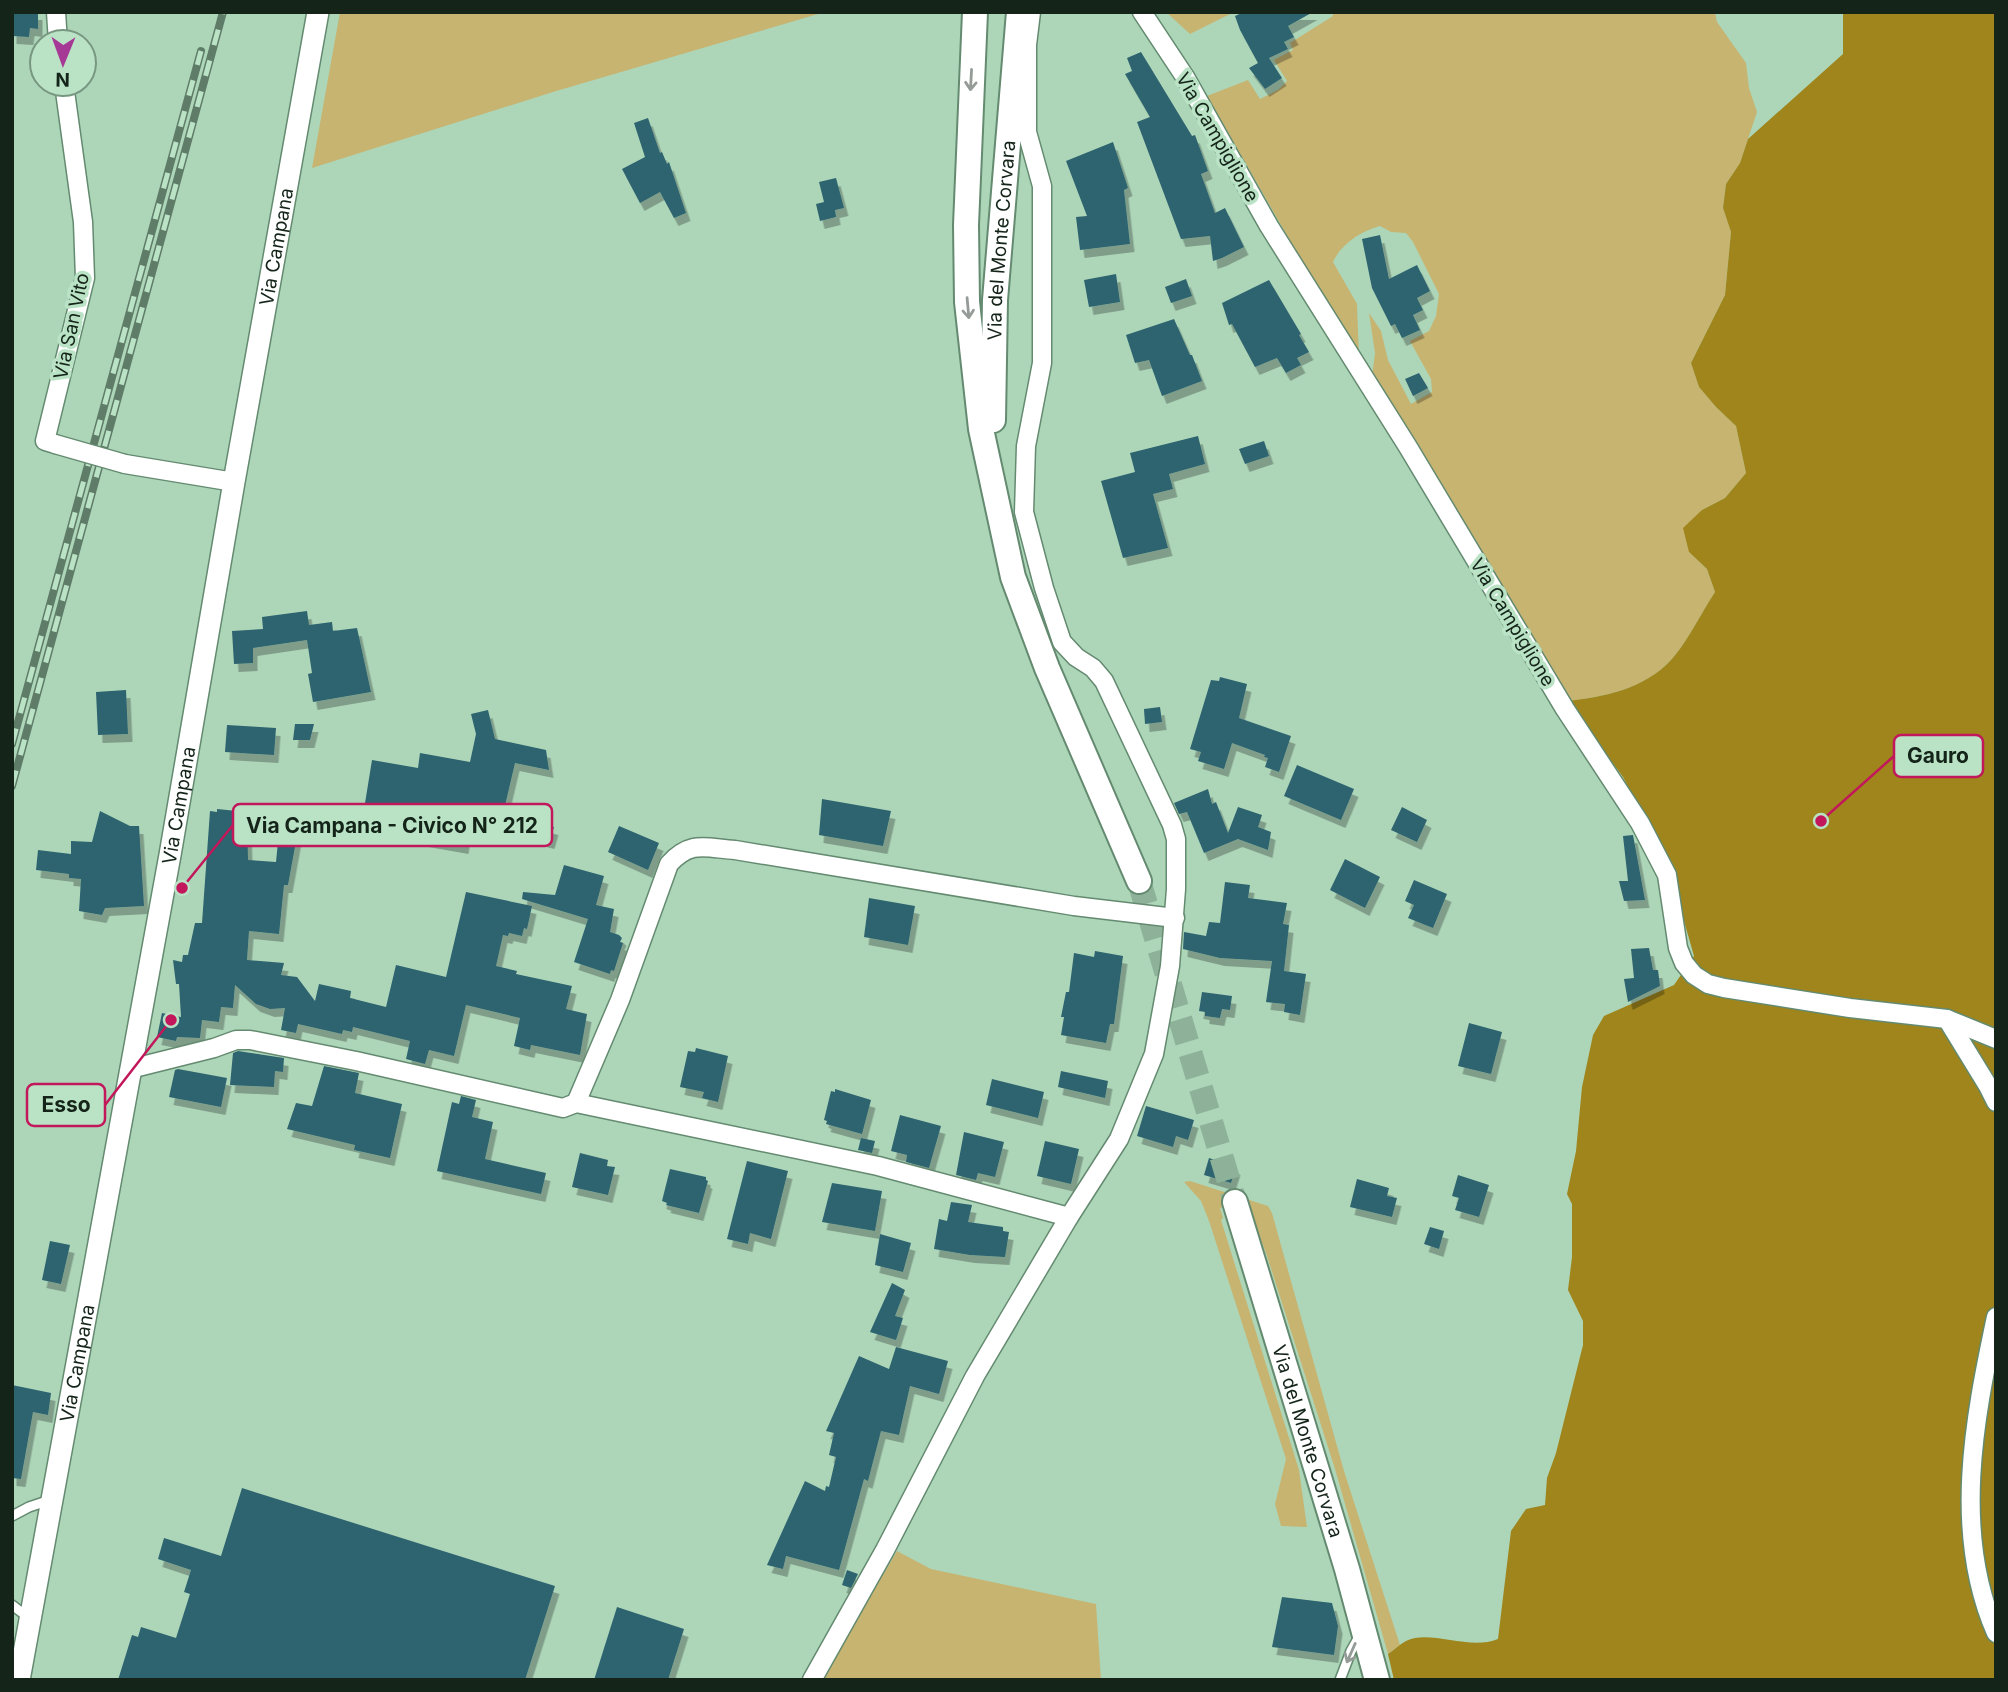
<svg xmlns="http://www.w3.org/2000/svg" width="2008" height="1692" font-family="Inter,sans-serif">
  <defs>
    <filter id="shadow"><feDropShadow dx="4.5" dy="8" stdDeviation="0" flood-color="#0004"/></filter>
  </defs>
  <rect width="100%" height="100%" fill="#add6b9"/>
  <g fill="#c7b471">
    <polygon points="340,12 825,12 553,92 312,168"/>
    <polygon points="1166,12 1234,12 1190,34"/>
    <path d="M1332,12h383l2,10 29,41 3,25 8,24 -17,51 -14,21 -3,24 8,24 -6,63 -34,68 8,24 17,20 20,19 10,47 -21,25 -23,12 -13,42 18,17 8,23c-13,20 -29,52 -44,68 -27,29 -67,37 -104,41l-195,-325 3,-23 -6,-40 12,18 7,29 23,44 21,-12 -1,-13 -21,-38 19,-10 7,-15 3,-22 -26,-52 -7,-9 -15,-1 -11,-6c-19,5 -39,18 -47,36l24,42 2,52 -43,-70 -109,-190 41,-16 12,19 18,-9 9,-9 -13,-21 19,-10 -3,-7 43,-27z"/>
    <polygon points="1190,1181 1268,1206 1272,1213 1344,1471 1400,1645 1388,1654 1335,1469 1267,1256 1246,1199 1220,1208 1223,1218 1221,1220 1299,1470 1307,1527 1281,1526 1275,1504 1286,1459 1209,1221 1201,1201 1184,1182"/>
    <polygon points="897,1551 931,1569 1096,1604 1101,1680 820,1680 850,1631 877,1575 883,1575"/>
  </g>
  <path fill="#9f851b" d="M1843,12h153v1668h-602l-6,-26c6,-4 12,-10 18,-13 24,-12 63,10 92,-2l13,-108 15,-22 19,-4 2,-27 9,-25 27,-108v-24l-15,-31 4,-33v-53l-5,-10 9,-43 6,-64 11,-52 11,-19 70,-31 20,-29 -26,-91 -45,-88 -56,-76c37,-4 77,-12 104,-41 15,-16 31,-48 44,-68l-8,-23 -18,-17 -6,-24 19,-18 23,-12 21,-25 -10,-47 -20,-19 -17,-20 -8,-24 34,-68 6,-63 -8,-24 3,-24 14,-21 8,-24 95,-85z"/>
  <g fill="#2e636f" filter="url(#shadow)">
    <polygon points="12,12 38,12 38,29 30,28 29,37 12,36"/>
    <polygon points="1244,12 1313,12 1288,26 1294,37 1284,42 1288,49 1269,58 1282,78 1265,89 1249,68 1258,63 1240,30 1235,16"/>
    <polygon points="1141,52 1192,136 1195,135 1208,171 1201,174 1215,213 1225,208 1244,247 1222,258 1213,261 1210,236 1181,239 1137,122 1150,117 1125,74 1132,71 1127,58"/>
    <polygon points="648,118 660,153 662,152 667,164 669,162 686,213 674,218 660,192 640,203 622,169 645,157 634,123"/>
    <polygon points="1113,142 1128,188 1124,190 1130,244 1080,250 1076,217 1087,216 1066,161"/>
    <polygon points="836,178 844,208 835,210 836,217 820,221 816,204 824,202 819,182"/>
    <polygon points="1380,235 1389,279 1417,265 1430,291 1417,298 1423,310 1413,315 1420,330 1402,338 1395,324 1391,326 1372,288 1362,239"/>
    <polygon points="1116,274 1120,302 1089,307 1084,280"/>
    <polygon points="1186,279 1192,296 1171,303 1165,287"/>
    <polygon points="1269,280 1301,334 1299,335 1309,352 1297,358 1301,365 1286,373 1277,358 1255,367 1232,324 1229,325 1222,303"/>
    <polygon points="1174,319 1190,355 1192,355 1202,381 1162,396 1149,360 1135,363 1126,335"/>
    <polygon points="1419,373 1428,388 1413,396 1405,379"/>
    <polygon points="1198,436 1205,464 1169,474 1173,489 1153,494 1168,548 1123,558 1101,481 1135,472 1130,453"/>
    <polygon points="1264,441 1269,456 1245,464 1239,449"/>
    <polygon points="307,611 309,625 332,622 333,631 357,628 371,692 313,702 308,674 312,673 307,640 253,648 253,663 234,664 232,631 263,629 262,617"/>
    <polygon points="1220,677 1247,684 1239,718 1291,736 1279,772 1265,767 1268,758 1264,757 1265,755 1232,743 1224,769 1198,761 1201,752 1190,749 1211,680 1219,681"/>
    <polygon points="126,690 128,734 98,735 96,692"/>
    <polygon points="1160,707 1162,722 1145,724 1144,709"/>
    <polygon points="488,710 495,739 546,750 549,770 515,763 503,814 554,827 550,841 521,834 522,832 468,822 464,846 361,828 372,760 418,768 420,753 470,762 476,734 471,714"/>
    <polygon points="295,724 314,724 310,740 293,740"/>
    <polygon points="227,725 276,728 274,755 225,752"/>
    <polygon points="1297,765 1354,789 1341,820 1284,796"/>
    <polygon points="1208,789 1212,804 1216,802 1228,833 1238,807 1262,815 1258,827 1271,832 1268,850 1238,839 1204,853 1187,812 1179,814 1174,803"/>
    <polygon points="822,799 891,811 883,846 819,835"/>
    <polygon points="1402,807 1427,820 1417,842 1391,830"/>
    <polygon points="217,809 247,812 248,860 276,862 280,822 299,825 288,885 284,885 279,934 249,931 247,960 284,963 281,975 297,977 315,1001 319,984 351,991 350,998 386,1007 396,965 446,977 466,892 532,906 527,929 524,928 522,936 509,933 508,936 503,935 496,966 517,971 516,974 572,986 566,1009 587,1014 580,1055 531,1045 530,1050 514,1046 520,1018 466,1005 454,1056 429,1050 425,1064 406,1059 410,1041 353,1027 352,1032 343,1030 342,1034 298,1024 296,1033 281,1030 285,1008 270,1009 256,1004 235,985 233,1008 221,1007 219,1022 202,1020 200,1038 177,1037 176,1041 157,1037 162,1013 181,1017 179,984 176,984 173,960 182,962 183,955 188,955 195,923 202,923 210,811 217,812"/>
    <polygon points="100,811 130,826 139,826 144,906 105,908 102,915 79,911 81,879 69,878 69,874 36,870 38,850 71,854 71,841 92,842"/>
    <polygon points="619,826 659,843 648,870 608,852"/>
    <polygon points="1633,835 1645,900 1624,901 1619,881 1628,881 1623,836"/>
    <polygon points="1345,859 1380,877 1365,908 1330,890"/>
    <polygon points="564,865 604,876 596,905 614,909 610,932 619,935 622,938 620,942 623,943 614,971 611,970 610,974 574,962 588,919 522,899 523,892 555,895"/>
    <polygon points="1414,880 1447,894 1433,928 1408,918 1414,905 1405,901"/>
    <polygon points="1225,882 1250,885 1248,898 1287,903 1283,924 1289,925 1284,971 1306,974 1300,1015 1284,1012 1285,1004 1266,1002 1272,961 1220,958 1183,949 1184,932 1206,936 1209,922 1220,923"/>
    <polygon points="869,898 915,906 908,945 864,937"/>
    <polygon points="1649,948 1653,970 1658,970 1660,986 1628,1002 1624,979 1634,978 1631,949"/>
    <polygon points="1095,951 1123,956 1114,1024 1110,1024 1106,1043 1061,1035 1064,1017 1061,1017 1066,992 1069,992 1074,953 1094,957"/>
    <polygon points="1202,992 1232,996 1230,1010 1222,1009 1220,1018 1205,1016 1205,1012 1199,1011"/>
    <polygon points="1469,1023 1502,1032 1491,1074 1458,1066"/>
    <polygon points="696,1048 728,1056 718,1102 702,1098 704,1092 680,1087 688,1051 695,1052"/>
    <polygon points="238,1051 284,1058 283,1072 275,1071 274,1087 230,1085 233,1053"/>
    <polygon points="324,1066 359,1073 355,1093 402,1104 390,1158 354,1150 355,1145 287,1129 296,1103 312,1106"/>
    <polygon points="178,1069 227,1078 221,1107 169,1097 175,1070"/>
    <polygon points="1061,1071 1108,1081 1105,1098 1058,1087"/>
    <polygon points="992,1079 1044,1092 1038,1118 986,1105"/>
    <polygon points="835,1089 871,1100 862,1134 826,1124 827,1121 824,1120 831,1091 835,1092"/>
    <polygon points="461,1096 476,1100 472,1117 493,1122 485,1159 546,1173 541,1194 437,1171 452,1102 459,1104"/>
    <polygon points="1146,1106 1194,1120 1188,1140 1176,1136 1173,1147 1137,1136"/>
    <polygon points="900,1115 941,1126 929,1168 906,1162 907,1155 891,1151"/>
    <polygon points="964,1132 1004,1142 995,1177 978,1173 976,1180 956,1175"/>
    <polygon points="861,1138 875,1141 872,1153 858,1150"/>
    <polygon points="1045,1141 1079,1149 1071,1184 1037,1176"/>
    <polygon points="580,1153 608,1160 607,1166 615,1167 608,1195 572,1187"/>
    <polygon points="1209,1158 1236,1167 1231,1183 1204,1175"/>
    <polygon points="747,1161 788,1171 771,1239 750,1233 748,1244 727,1239"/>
    <polygon points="670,1169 706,1177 706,1180 708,1181 699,1213 666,1205 667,1203 662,1201"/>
    <polygon points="1458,1175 1489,1185 1479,1217 1455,1210 1459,1198 1452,1196"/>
    <polygon points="1357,1179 1389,1188 1387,1196 1397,1198 1392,1217 1350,1207"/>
    <polygon points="832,1183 882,1191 875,1231 822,1222"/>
    <polygon points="951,1202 972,1205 968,1222 1003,1227 1003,1231 1009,1232 1005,1257 970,1255 934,1249 939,1219 947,1221"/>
    <polygon points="1430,1227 1444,1231 1439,1249 1424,1244"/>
    <polygon points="880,1234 911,1243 903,1272 875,1265"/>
    <polygon points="50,1241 70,1245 61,1284 42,1280"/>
    <polygon points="892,1283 905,1290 895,1316 903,1318 896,1340 870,1332"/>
    <polygon points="896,1347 948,1361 939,1394 910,1386 899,1435 881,1431 868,1481 864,1479 839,1570 786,1556 783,1569 767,1565 805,1481 825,1491 826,1486 829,1487 836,1457 829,1455 834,1433 826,1431 859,1356 889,1369"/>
    <polygon points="12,1385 51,1393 48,1415 33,1412 21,1479 12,1478"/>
    <polygon points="242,1488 555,1586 525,1680 118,1680 132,1635 138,1637 141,1627 176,1638 190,1594 184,1592 191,1570 158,1559 164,1538 221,1556"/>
    <polygon points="847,1570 858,1574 851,1588 842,1585"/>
    <polygon points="1282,1597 1332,1603 1338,1626 1334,1655 1272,1647"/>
    <polygon points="617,1607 684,1629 668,1680 594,1680"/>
  </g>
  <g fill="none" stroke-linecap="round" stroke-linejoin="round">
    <polyline stroke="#8eb299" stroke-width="24" stroke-dasharray="24 12" stroke-linecap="butt" points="1139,881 1235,1202"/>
    <defs>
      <g id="service">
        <polyline points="12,1516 29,1507 50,1500"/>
        <polyline points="12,1605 29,1618"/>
        <polyline points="1340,1680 1351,1651 1360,1635"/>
      </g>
      <g id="minor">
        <polyline points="56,12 58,42"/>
        <polyline points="1142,12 1185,77 1269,226 1408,447 1565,709 1640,823 1667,875 1678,948 1684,963 1694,975 1708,984 1724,988 1850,1008 1947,1019 1996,1039"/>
        <polyline points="55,444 45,441 85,278 83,222 64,84"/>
        <polyline points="125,464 234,482"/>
        <polyline points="1947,1019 1988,1086 1996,1102"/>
        <polyline points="130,1069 214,1048 236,1040 250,1040 356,1061 563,1108 576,1103 878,1166 1069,1217"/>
        <path d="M576,1103l44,-103 49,-136c22,-24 36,-16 66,-14l339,56 101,12"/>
        <path d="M1996,1317c-22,103 -44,216 0,316"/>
        <polyline points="812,1680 885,1550 975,1376 1069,1217 1119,1139 1154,1054 1170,966 1176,889 1176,839 1172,825 1104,681 1093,668 1076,657 1062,642 1044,588 1024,512 1026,446 1042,363 1042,186 1027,132 1027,45 1031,12"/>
      </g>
      <g id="tertiary">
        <path id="s1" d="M19,1680l151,-825 64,-373 84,-470"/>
      </g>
      <g id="secondary">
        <polyline points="975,12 966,225 967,302 981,429 1013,577 1047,668 1139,881"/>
        <path id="s2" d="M993,420l2,-120 24,-288"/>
        <path id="s3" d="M1235,1202l112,367 30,111"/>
      </g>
    </defs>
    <use href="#service" stroke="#648a70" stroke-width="12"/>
    <use href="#minor" stroke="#648a70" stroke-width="21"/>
    <use href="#tertiary" stroke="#648a70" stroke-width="24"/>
    <use href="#secondary" stroke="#648a70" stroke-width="28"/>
    <use href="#service" stroke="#fff" stroke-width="9"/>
    <use href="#minor" stroke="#fff" stroke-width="18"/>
    <use href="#tertiary" stroke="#fff" stroke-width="21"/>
    <use href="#secondary" stroke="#fff" stroke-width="24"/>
    <defs>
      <g id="rail">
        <polyline points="12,744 201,51"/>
        <polyline points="12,786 223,12"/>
      </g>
    </defs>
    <use href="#rail" stroke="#5f7c68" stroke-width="8"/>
    <use href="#rail" stroke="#bae3c6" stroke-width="5" stroke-dasharray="16" stroke-linecap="butt"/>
    <defs>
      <polyline id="minor-bridge" points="55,444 125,464"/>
    </defs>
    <use href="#minor-bridge" stroke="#648a70" stroke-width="21" stroke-linecap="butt"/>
    <use href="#minor-bridge" stroke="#fff" stroke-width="18"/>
  </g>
  <defs><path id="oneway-shaft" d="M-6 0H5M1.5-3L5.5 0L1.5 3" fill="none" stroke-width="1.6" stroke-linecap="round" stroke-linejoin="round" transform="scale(1.75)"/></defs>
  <g stroke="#959c98">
    <use href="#oneway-shaft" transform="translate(971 80) rotate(93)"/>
    <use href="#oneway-shaft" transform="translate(968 308) rotate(85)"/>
    <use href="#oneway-shaft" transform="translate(1351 1653) rotate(114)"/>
  </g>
  <g text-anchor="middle" stroke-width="7" stroke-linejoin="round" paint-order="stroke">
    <g font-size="19" fill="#142419" stroke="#bae3c6">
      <text transform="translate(1218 137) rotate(60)" y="7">Via Campiglione</text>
      <text dy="7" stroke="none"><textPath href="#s2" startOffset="180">Via del Monte Corvara</textPath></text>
      <text dy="7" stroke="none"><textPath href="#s1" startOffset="1456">Via Campana</textPath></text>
      <text transform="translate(71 326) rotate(-78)" y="7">Via San Vito</text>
      <text transform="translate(1513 622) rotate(59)" y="7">Via Campiglione</text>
      <text dy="7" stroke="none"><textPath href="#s1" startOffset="889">Via Campana</textPath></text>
      <text dy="7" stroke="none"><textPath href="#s1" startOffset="322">Via Campana</textPath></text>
      <text dy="7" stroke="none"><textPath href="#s3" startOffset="250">Via del Monte Corvara</textPath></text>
    </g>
  </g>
  <path fill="none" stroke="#c2185b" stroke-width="2.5" d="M1821 821L1894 756M182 888L233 825M171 1020L105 1105"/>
  <g fill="#c2185b" stroke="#bae3c6" stroke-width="2.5">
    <circle cx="1821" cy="821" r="7"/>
    <circle cx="182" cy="888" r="7"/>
    <circle cx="171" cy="1020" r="7"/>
  </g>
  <g fill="#bae3c6" stroke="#c2185b" stroke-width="2.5">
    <rect x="1894" y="735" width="89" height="42" rx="7"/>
    <rect x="233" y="804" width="319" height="42" rx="7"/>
    <rect x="27" y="1084" width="78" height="42" rx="7"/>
  </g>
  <g font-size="21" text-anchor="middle" font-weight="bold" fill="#142419">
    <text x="1938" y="763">Gauro</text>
    <text x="392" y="833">Via Campana - Civico N° 212</text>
    <text x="66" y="1112">Esso</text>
  </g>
  <rect width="2008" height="1692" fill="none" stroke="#142419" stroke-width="28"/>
  <g transform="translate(63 63) rotate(181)"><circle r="33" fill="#bae3c6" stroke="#789781" stroke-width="2"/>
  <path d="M0-5L12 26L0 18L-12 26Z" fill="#a63896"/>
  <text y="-10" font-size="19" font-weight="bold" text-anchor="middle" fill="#142419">N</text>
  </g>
</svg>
